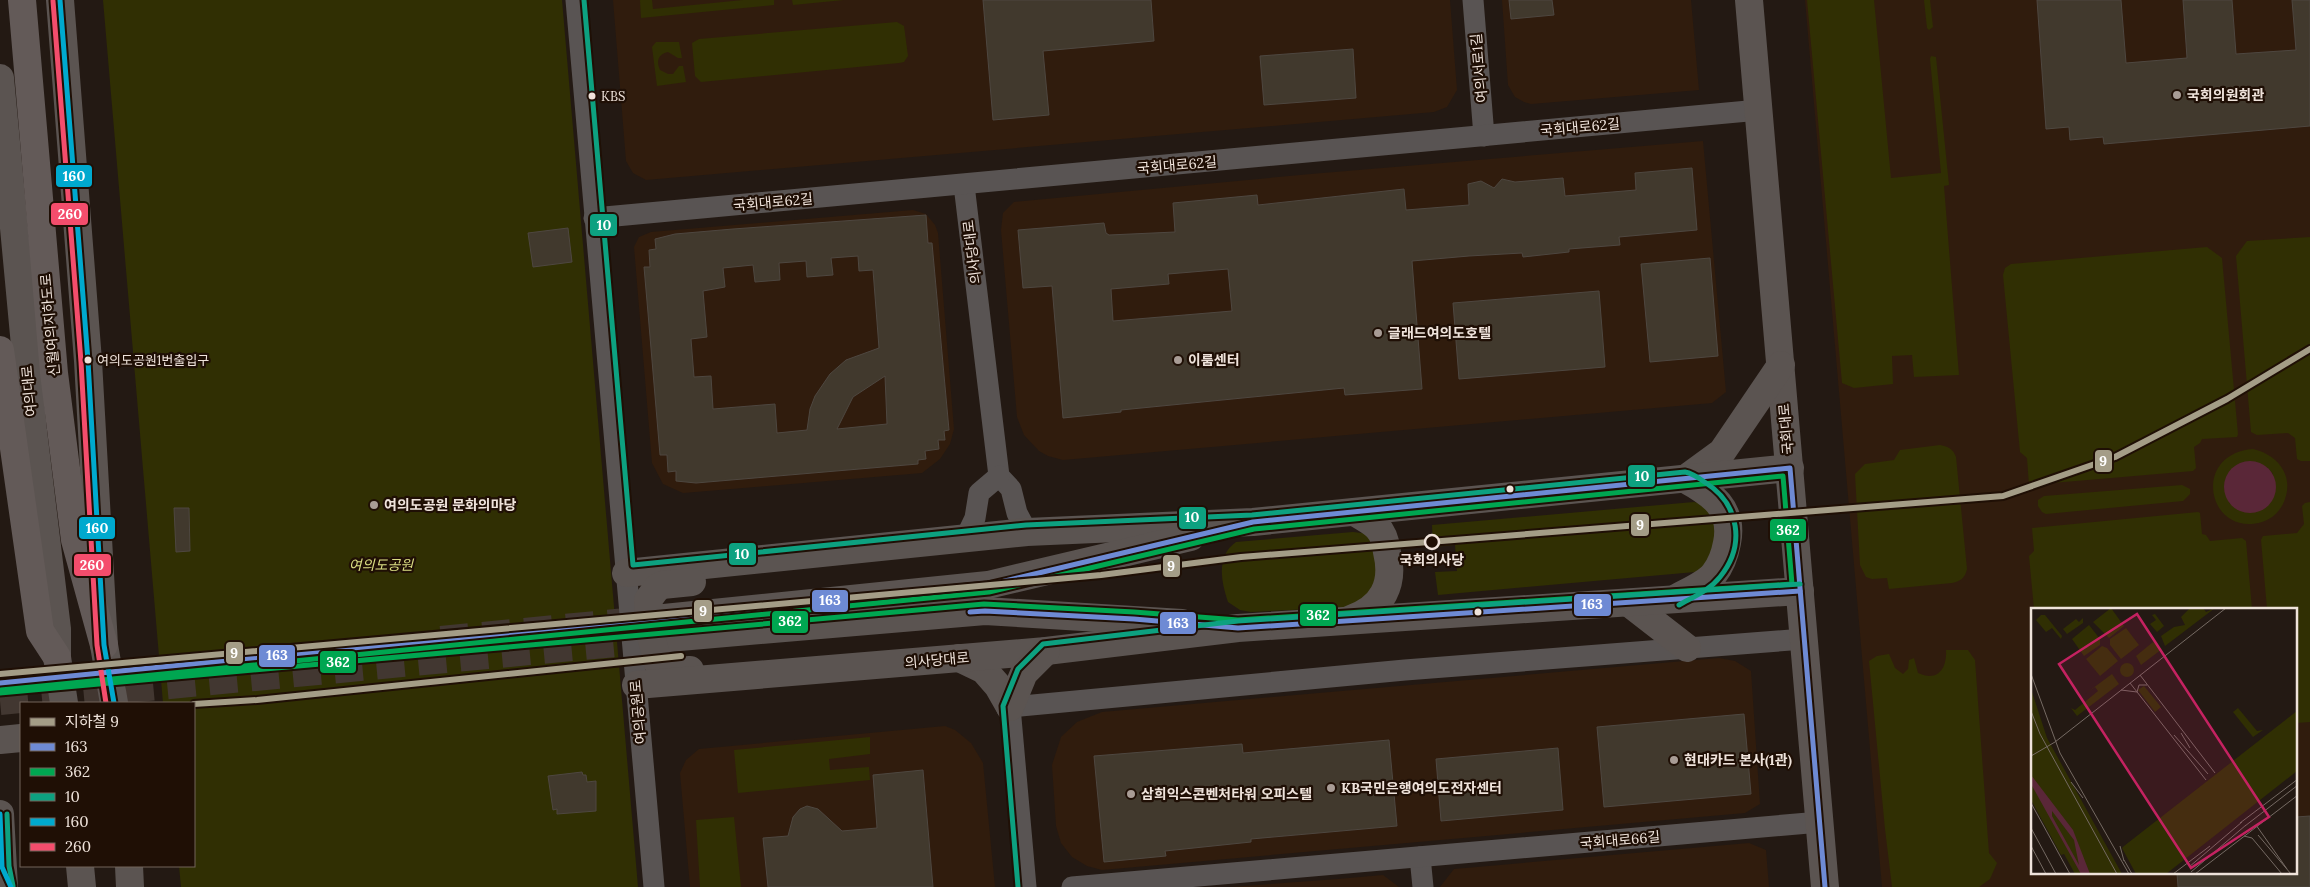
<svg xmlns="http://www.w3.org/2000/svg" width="2310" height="887" font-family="Lora,'Noto Sans KR',serif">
  <rect width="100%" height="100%" fill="#231913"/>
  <g fill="#301c0d" fill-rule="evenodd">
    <polygon points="613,0 1450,0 1457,90 1447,107 1434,112 646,180 633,173 626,161"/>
    <polygon points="1502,0 1691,0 1699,90 1531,104 1524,102 1515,97 1508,85"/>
    <path d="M1805,0h505v887h-428zM2032,610h264v263h-264z"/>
    <polygon points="1703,141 1726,392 1712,403 1063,460 1048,456 1039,451 1024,435 1017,417 1001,230 1003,213 1014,202 1311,174"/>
    <polygon points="913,210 926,214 935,225 938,233 954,429 950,444 940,459 922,473 683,493 663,484 652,463 634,247 639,237 651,232"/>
    <polygon points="1719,658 1735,661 1751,671 1760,804 1745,813 1102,870 1087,866 1072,857 1061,843 1056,826 1052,765 1061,737 1077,722 1102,712"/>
    <polygon points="945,726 955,730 971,743 983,763 995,887 690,887 680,773 686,760 699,749"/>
    <polygon points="1749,843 1766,850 1769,887 1440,887 1454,869"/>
    <polygon points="1383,875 1399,887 1230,887 1338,879"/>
  </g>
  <g fill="#302f03" fill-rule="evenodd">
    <polygon points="103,0 562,0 638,887 181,887 179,866 194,866 194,703 163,703"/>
    <polygon points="640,0 652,0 653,9 743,0 774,0 774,5 641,18"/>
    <polygon points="792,0 844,0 793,5"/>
    <polygon points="1807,0 1874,0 1891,178 1941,173 1930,59 1931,56 1936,57 1949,185 1944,186 1959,375 1914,377 1912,355 1892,356 1893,384 1854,388 1842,383"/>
    <polygon points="1924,0 1930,0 1933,27 1929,30 1927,28"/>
    <polygon points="897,22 904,26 908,56 904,62 899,63 701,82 695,76 692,43 699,39"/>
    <path d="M656,42h23l3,16h-4l-10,-6c-10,2 -12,9 -8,18l8,4h5l6,-8h4l3,16 -29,4 -5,-39z"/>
    <polygon points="2310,237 2310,461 2301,461 2297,459 2295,438 2288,433 2257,435 2251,432 2236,256 2247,241"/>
    <polygon points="2207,247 2222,258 2238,434 2237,437 2202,439 2200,443 2194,447 2196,468 2193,471 2029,485 2027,458 2020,452 2003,275 2005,268 2011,264"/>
    <path d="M1940,445c9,2 13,4 16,12l11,112c-2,9 -6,12 -15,14l-63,6 -2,-11 -15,1 -6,-2 -6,-12 -5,-91 10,-10 29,-4 6,-10z"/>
    <path d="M2253,449c23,5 41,25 32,50 -3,10 -12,20 -23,23 -54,16 -72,-68 -9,-73zM2267,467l6,7 -43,30 -6,-16z"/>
    <polygon points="2182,485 2190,489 2190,494 2183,501 2046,514 2042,512 2038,506 2038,500 2044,496"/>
    <polygon points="1694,502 1702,504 1713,515 1718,539 1706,565 1695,572 1438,595 1435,572 1457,571 1455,545 1433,547 1432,525"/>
    <polygon points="2310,502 2310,722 2296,723 2296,610 2267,609 2261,540 2263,536 2297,533 2304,524 2302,506 2305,503"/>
    <polygon points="2198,512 2200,513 2202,534 2206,535 2210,541 2242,538 2246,541 2252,609 2034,609 2029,556 2034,551 2032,528"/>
    <path d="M1353,532l16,2 5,4 5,51 -29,18 -99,5 -11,-2 -12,-8c-7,-21 -12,-46 8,-60z"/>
    <path d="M1946,650h22l7,10 14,193 8,10 -7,16 -11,8h-87l-7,-58 -16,-168 8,-5 12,-2 6,14 8,6 5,-5 1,-9 5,-2 4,15c20,9 29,-4 28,-23z"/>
    <polygon points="870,737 870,754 829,759 830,770 869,767 870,780 738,793 734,750"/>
    <polygon points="734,817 741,887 700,887 696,820"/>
  </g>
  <circle fill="#5a2738" cx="2250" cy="487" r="26"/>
  <g fill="#41392d" stroke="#4e4740" fill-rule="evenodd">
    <polygon points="983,0 1151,0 1154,41 1043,51 1049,115 993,120"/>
    <polygon points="1509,0 1552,0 1554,15 1511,19"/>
    <polygon points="2037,0 2121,0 2126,63 2187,58 2183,0 2232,0 2236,54 2296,50 2292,0 2310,0 2310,126 2104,144 2103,137 2070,140 2069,127 2046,129"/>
    <polygon points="1353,49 1356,98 1264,105 1260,56"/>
    <path d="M1692,168l5,62 -78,7 1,8 -51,4v3l-46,5 -1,-4 -53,3 -57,5 10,128 -77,6 -1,-7 -223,22v2l-58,6 -11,-132 -29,2 -5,-58 86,-7 2,10 3,2 66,-3 -2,-29 84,-8 1,10 146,-16 2,21 63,-5 -1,-21 13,-3 13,7 8,-9 13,3 48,-4 2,18 71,-6 -1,-17zM1228,269l4,42 -119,10 -2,-32 58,-5 -1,-10z"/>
    <path d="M926,215l2,28h4l17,187 -5,1 1,9h-7l1,9 -14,2 1,8 -8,1v4l-222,19 -20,-2v-10l-8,1 -1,-17h-7l-12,-142 -4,-46h6l-1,-17 7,-1 -1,-10 20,-5 58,-5zM858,256l1,15 14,-1 6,78 -33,12 -16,14 -15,22 -5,13 -3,21 -30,3 -2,-29 -62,5 -2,-33 -17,1 -3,-38 16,-2 -4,-46 22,-4 -2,-19 30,-3 2,17 25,-2 -1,-17 27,-2 1,16 26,-2 -2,-17zM885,376l2,48 -50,5 16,-32z"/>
    <polygon points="568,228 572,262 533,267 528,233"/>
    <polygon points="1710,258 1718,356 1650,362 1641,264"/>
    <polygon points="1599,291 1605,367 1459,379 1453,303"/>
    <polygon points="174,508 189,508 190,551 176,552"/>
    <polygon points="1744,714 1751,794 1604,807 1597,727"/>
    <polygon points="1389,740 1397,826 1251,839 1251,842 1165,851 1166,856 1104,862 1094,756 1242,744 1243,753"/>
    <polygon points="1558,748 1563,810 1441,821 1436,759"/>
    <polygon points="923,770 933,887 768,887 763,838 788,836 793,817 800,809 807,806 818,809 842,831 877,828 873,775"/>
    <polygon points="582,772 583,775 586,775 587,782 596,781 596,811 557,814 557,809 553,810 548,776"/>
    <polygon points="2310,816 2310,887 2178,887 2177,873 2296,873 2296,817"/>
  </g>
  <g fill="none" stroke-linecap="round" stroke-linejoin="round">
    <g stroke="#423731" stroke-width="28" stroke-dasharray="28 14" stroke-linecap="butt">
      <polyline points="441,640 657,619"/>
      <polyline points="0,701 658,639"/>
    </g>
    <g stroke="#595453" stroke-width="21">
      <polyline points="576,0 654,887"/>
      <polyline points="1473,0 1484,136"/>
      <polyline points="964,185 999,476 1011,489 1017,513 1027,532"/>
      <polyline points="594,218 1759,110"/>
      <polyline points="965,539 975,518 979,493 999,476"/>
      <polyline points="1420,857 1423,887"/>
      <polyline points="1026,887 1010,707 1405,670 1804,639"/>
      <polyline points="1072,887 1820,822"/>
    </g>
    <g stroke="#5b5451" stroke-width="28">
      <polyline points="60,0 88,361 104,645 114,703"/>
      <polyline points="1749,0 1825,887"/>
      <polyline points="0,78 33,431 57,629 57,657 64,703"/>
      <polyline points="1685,479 1722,452 1781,365"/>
      <polyline points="626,573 1027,532 1253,522 1790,468"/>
      <path d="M1678,597c11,-6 28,-13 36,-23 7,-9 11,-20 13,-31 7,-35 -15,-49 -42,-64"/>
      <polyline points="1629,603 1687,648"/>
      <polyline points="664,618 988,585 1191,537"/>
      <path d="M1351,619c31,-11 44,-34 36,-67 -1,-8 -4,-19 -10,-25 -6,-6 -15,-10 -22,-15"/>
      <polyline points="668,638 985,611 1182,623"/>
      <polyline points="959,658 984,670 998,686 1010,707"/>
      <polyline points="690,670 668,672 659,667 649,628 648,600 656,589 662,585 692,582"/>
      <polyline points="636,685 1046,651 1238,628 1800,591"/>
      <polyline points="1010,707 1024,673 1046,651"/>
      <polyline points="0,740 21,738"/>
      <polyline points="0,814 4,887"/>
      <polyline points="80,866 82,887"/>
      <polyline points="129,866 130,887"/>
    </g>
    <g stroke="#635a58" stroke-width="28">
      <polyline points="22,0 54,373 75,540 104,645"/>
      <polyline points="0,350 40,631 57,657"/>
    </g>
    <defs>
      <g id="bus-1">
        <polyline points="970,612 985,611 1134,619 1238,628 1800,591"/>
        <polyline points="0,683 988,585 1253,522 1790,468 1825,887"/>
      </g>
      <polyline id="bus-2" points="0,693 984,604 1134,612 1238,620 1792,584 1783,476 1254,529 989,592 1,690"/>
      <g id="bus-3">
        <path d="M584,0l49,565 393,-40 226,-10 433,-43c7,1 14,6 21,11 33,21 40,62 14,94 -11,14 -27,20 -41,28"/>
        <polyline points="7,814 9,866 13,886"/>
        <polyline points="1018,887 1003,706 1018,669 1043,644 1238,621 1800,584"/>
      </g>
      <g id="bus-4">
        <polyline points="60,0 88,361 104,645 114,703"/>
        <polyline points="0,814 2,867 11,887"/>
      </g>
      <polyline id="bus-5" points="53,1 81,362 97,645 106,703"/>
    </defs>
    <use href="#bus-1" stroke="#1f0f05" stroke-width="9"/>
    <use href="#bus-2" stroke="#1f0f05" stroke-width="9"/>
    <use href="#bus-3" stroke="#1f0f05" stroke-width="9"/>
    <use href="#bus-4" stroke="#1f0f05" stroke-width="9"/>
    <use href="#bus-5" stroke="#1f0f05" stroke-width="9"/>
    <use href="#bus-1" stroke="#6e8ad4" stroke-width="5"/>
    <use href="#bus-2" stroke="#00a651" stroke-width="5"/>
    <use href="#bus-3" stroke="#0da180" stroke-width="5"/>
    <use href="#bus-4" stroke="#00a9ce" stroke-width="5"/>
    <use href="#bus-5" stroke="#f44d6c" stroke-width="5"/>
    <defs>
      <g id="metro-1">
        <polyline points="0,674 1101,575 1241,557 2003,496 2115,457 2227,399 2310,349"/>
        <polyline points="194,704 257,700 681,656"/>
      </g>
    </defs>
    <use href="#metro-1" stroke="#1f0f05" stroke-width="10"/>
    <use href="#metro-1" stroke="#a49d87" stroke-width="6"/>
  </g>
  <g fill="#a89c95" stroke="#1f0f05" stroke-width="2">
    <circle cx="2177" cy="95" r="5"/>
    <circle cx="1378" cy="333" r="5"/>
    <circle cx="1178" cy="360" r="5"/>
    <circle cx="374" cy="505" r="5"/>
    <circle cx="1674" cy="760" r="5"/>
    <circle cx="1331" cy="788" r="5"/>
    <circle cx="1131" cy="794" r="5"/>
  </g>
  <g fill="#efe3db" stroke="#1f0f05" stroke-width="2">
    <circle cx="592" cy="96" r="4.5"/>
    <circle cx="88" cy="360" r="4.5"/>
    <circle cx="1510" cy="489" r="4.5"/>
    <circle cx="1478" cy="612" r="4.5"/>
  </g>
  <circle fill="#1f0f05" stroke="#efe3db" stroke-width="2.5" cx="1432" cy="542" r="7"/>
  <g text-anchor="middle" stroke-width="4.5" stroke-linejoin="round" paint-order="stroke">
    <g font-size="13" fill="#efe3db" stroke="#1f0f05" text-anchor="start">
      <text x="601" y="101">KBS</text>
      <text x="97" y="365">여의도공원1번출입구</text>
    </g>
    <g font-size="14" fill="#efe3db" stroke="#1f0f05">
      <text transform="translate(1479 68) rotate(-95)" y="5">여의서로1길</text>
      <text transform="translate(1580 127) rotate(-5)" y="5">국회대로62길</text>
      <text transform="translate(1177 165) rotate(-5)" y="5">국회대로62길</text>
      <text transform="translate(773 202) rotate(-5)" y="5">국회대로62길</text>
      <text transform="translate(972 252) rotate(-97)" y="5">의사당대로</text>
      <text transform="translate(50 325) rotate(-95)" y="5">신월여의지하도로</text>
      <text transform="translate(29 391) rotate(-95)" y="5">여의대로</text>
      <text transform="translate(1786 429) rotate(-95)" y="5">국회대로</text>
      <text transform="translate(937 660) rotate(-5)" y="5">의사당대로</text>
      <text transform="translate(638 712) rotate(-95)" y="5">여의공원로</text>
      <text transform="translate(1620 840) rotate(-5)" y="5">국회대로66길</text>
    </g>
    <g font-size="14" font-weight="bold" fill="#efe3db" stroke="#1f0f05" text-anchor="start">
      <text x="2187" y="100">국회의원회관</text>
      <text x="1388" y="338">글래드여의도호텔</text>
      <text x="1188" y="365">이룸센터</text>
      <text x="384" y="510">여의도공원 문화의마당</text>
      <text x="1684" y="765">현대카드 본사(1관)</text>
      <text x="1341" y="793">KB국민은행여의도전자센터</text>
      <text x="1141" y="799">삼희익스콘벤처타워 오피스텔</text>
    </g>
    <g font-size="14" font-weight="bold" fill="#efe3db" stroke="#1f0f05">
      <text x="1432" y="565">국회의사당</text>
    </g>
    <g font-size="14" font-style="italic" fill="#dbde83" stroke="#1f0f05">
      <text x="381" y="570">여의도공원</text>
    </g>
  </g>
  <g transform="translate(2031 608)">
    <rect width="266" height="266" fill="#231913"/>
    <path d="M80,0l13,18 -15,12 -16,-16zM159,0h13l3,4 9,-4 -50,38 -4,-10 13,-9 11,-2 -4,-8zM124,6l9,12 -7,6 -7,-8 6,-4 -4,-5zM10,7h4l17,21 -1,3 -9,-11 -6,4 -10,-12zM52,10v5l-16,11 -4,-5 13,-10 3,3zM58,17l11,14v6l-16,11 -12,-17zM95,20l13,17 -18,14 -11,-14v-6zM122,34l9,7 -21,16 -5,-9zM71,38l5,2 11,13 -18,15 -14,-17zM89 62a7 7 0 1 1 14 0a7 7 0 1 1-14 0ZM81,66l7,10 -42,32 -6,-8 4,2 23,-19 -3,-4 -10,7zM113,78l17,21 -6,5 -17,-22zM0,81l16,49 75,136h-47l-11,-20 -3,1 -30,-55zM207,100l19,23 6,-1 -10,7 -20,-25zM266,103v60l-131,103h-30l-14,-26 2,-2z" fill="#302f03"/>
    <path d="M0,167l42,55 17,44h-9l-50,-90zM21,203l22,29 5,25 -27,-49z" fill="#5a2738" fill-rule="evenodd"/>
    <path fill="none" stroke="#756a63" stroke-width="1" d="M0,66l29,79 69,121M109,67l75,98M99,75l76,97M90,82l16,2M106,84l2,-7h8M0,103l9,23 77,140M150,125l9,15M143,127l34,39M0,148l24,-14 171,-134M40,174l12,16M0,195l39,71M209,215l58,-44M225,217l31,44M214,218l53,-41M0,220l25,46M227,227l33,39M213,228l8,2 30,36M0,238l15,28M89,238l4,15M93,252l8,14M158,259l53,-45M160,264l55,-47M142,266l37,-28M164,266l103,-79"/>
    <path fill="#c42261" fill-opacity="0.15" stroke="#c42261" stroke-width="2.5" d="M106,6l132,203 -78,51 -132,-204z"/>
    <rect width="266" height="266" fill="none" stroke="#efe3db" stroke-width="2.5"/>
  </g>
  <g stroke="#1f0f05" stroke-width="2">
    <rect x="55" y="164" width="38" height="24" rx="5" fill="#00a9ce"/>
    <rect x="50" y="202" width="39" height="24" rx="5" fill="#f44d6c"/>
    <rect x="589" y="213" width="29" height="24" rx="5" fill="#0da180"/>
    <rect x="2094" y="449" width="19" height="24" rx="5" fill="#a49d87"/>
    <rect x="1627" y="464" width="29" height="24" rx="5" fill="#0da180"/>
    <rect x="1178" y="506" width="29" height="24" rx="5" fill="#0da180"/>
    <rect x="1630" y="513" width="20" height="24" rx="5" fill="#a49d87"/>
    <rect x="78" y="516" width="38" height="24" rx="5" fill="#00a9ce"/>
    <rect x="1769" y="518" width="38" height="24" rx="5" fill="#00a651"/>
    <rect x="728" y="542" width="29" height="24" rx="5" fill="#0da180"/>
    <rect x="73" y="553" width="39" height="24" rx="5" fill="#f44d6c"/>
    <rect x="1162" y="554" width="19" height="24" rx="5" fill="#a49d87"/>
    <rect x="811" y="589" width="38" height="24" rx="5" fill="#6e8ad4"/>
    <rect x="1573" y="593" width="39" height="24" rx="5" fill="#6e8ad4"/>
    <rect x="693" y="599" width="20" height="24" rx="5" fill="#a49d87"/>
    <rect x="1299" y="603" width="38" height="24" rx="5" fill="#00a651"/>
    <rect x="771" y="610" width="38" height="24" rx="5" fill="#00a651"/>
    <rect x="1159" y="611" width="38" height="24" rx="5" fill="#6e8ad4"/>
    <rect x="225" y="641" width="19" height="24" rx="5" fill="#a49d87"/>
    <rect x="258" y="644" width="38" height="24" rx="5" fill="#6e8ad4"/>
    <rect x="319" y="650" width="38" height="24" rx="5" fill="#00a651"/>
  </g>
  <g font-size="14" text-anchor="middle" font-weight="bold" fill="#fff">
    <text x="74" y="181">160</text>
    <text x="70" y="219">260</text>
    <text x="604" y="230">10</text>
    <text x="2103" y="466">9</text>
    <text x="1642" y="481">10</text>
    <text x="1192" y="522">10</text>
    <text x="1640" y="530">9</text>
    <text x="97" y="533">160</text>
    <text x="1788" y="535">362</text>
    <text x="742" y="559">10</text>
    <text x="92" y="570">260</text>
    <text x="1171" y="571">9</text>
    <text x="830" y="605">163</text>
    <text x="1592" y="609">163</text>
    <text x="703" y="616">9</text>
    <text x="1318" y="620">362</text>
    <text x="790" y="626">362</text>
    <text x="1178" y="628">163</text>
    <text x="234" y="658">9</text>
    <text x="277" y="660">163</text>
    <text x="338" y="667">362</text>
  </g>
  <rect x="20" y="702" width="175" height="165" fill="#1f0f05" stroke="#72645b"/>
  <rect x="30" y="718" width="25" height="8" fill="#a49d87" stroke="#72645b"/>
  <text x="65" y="727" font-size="15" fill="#efe3db">지하철 9</text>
  <rect x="30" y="743" width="25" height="8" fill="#6e8ad4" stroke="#72645b"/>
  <text x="65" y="752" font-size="15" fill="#efe3db">163</text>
  <rect x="30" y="768" width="25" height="8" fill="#00a651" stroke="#72645b"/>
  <text x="65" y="777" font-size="15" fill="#efe3db">362</text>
  <rect x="30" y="793" width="25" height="8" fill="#0da180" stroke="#72645b"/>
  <text x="65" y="802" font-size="15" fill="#efe3db">10</text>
  <rect x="30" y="818" width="25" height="8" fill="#00a9ce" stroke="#72645b"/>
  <text x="65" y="827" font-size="15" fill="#efe3db">160</text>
  <rect x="30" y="843" width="25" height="8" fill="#f44d6c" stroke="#72645b"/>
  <text x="65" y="852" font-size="15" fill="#efe3db">260</text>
</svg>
